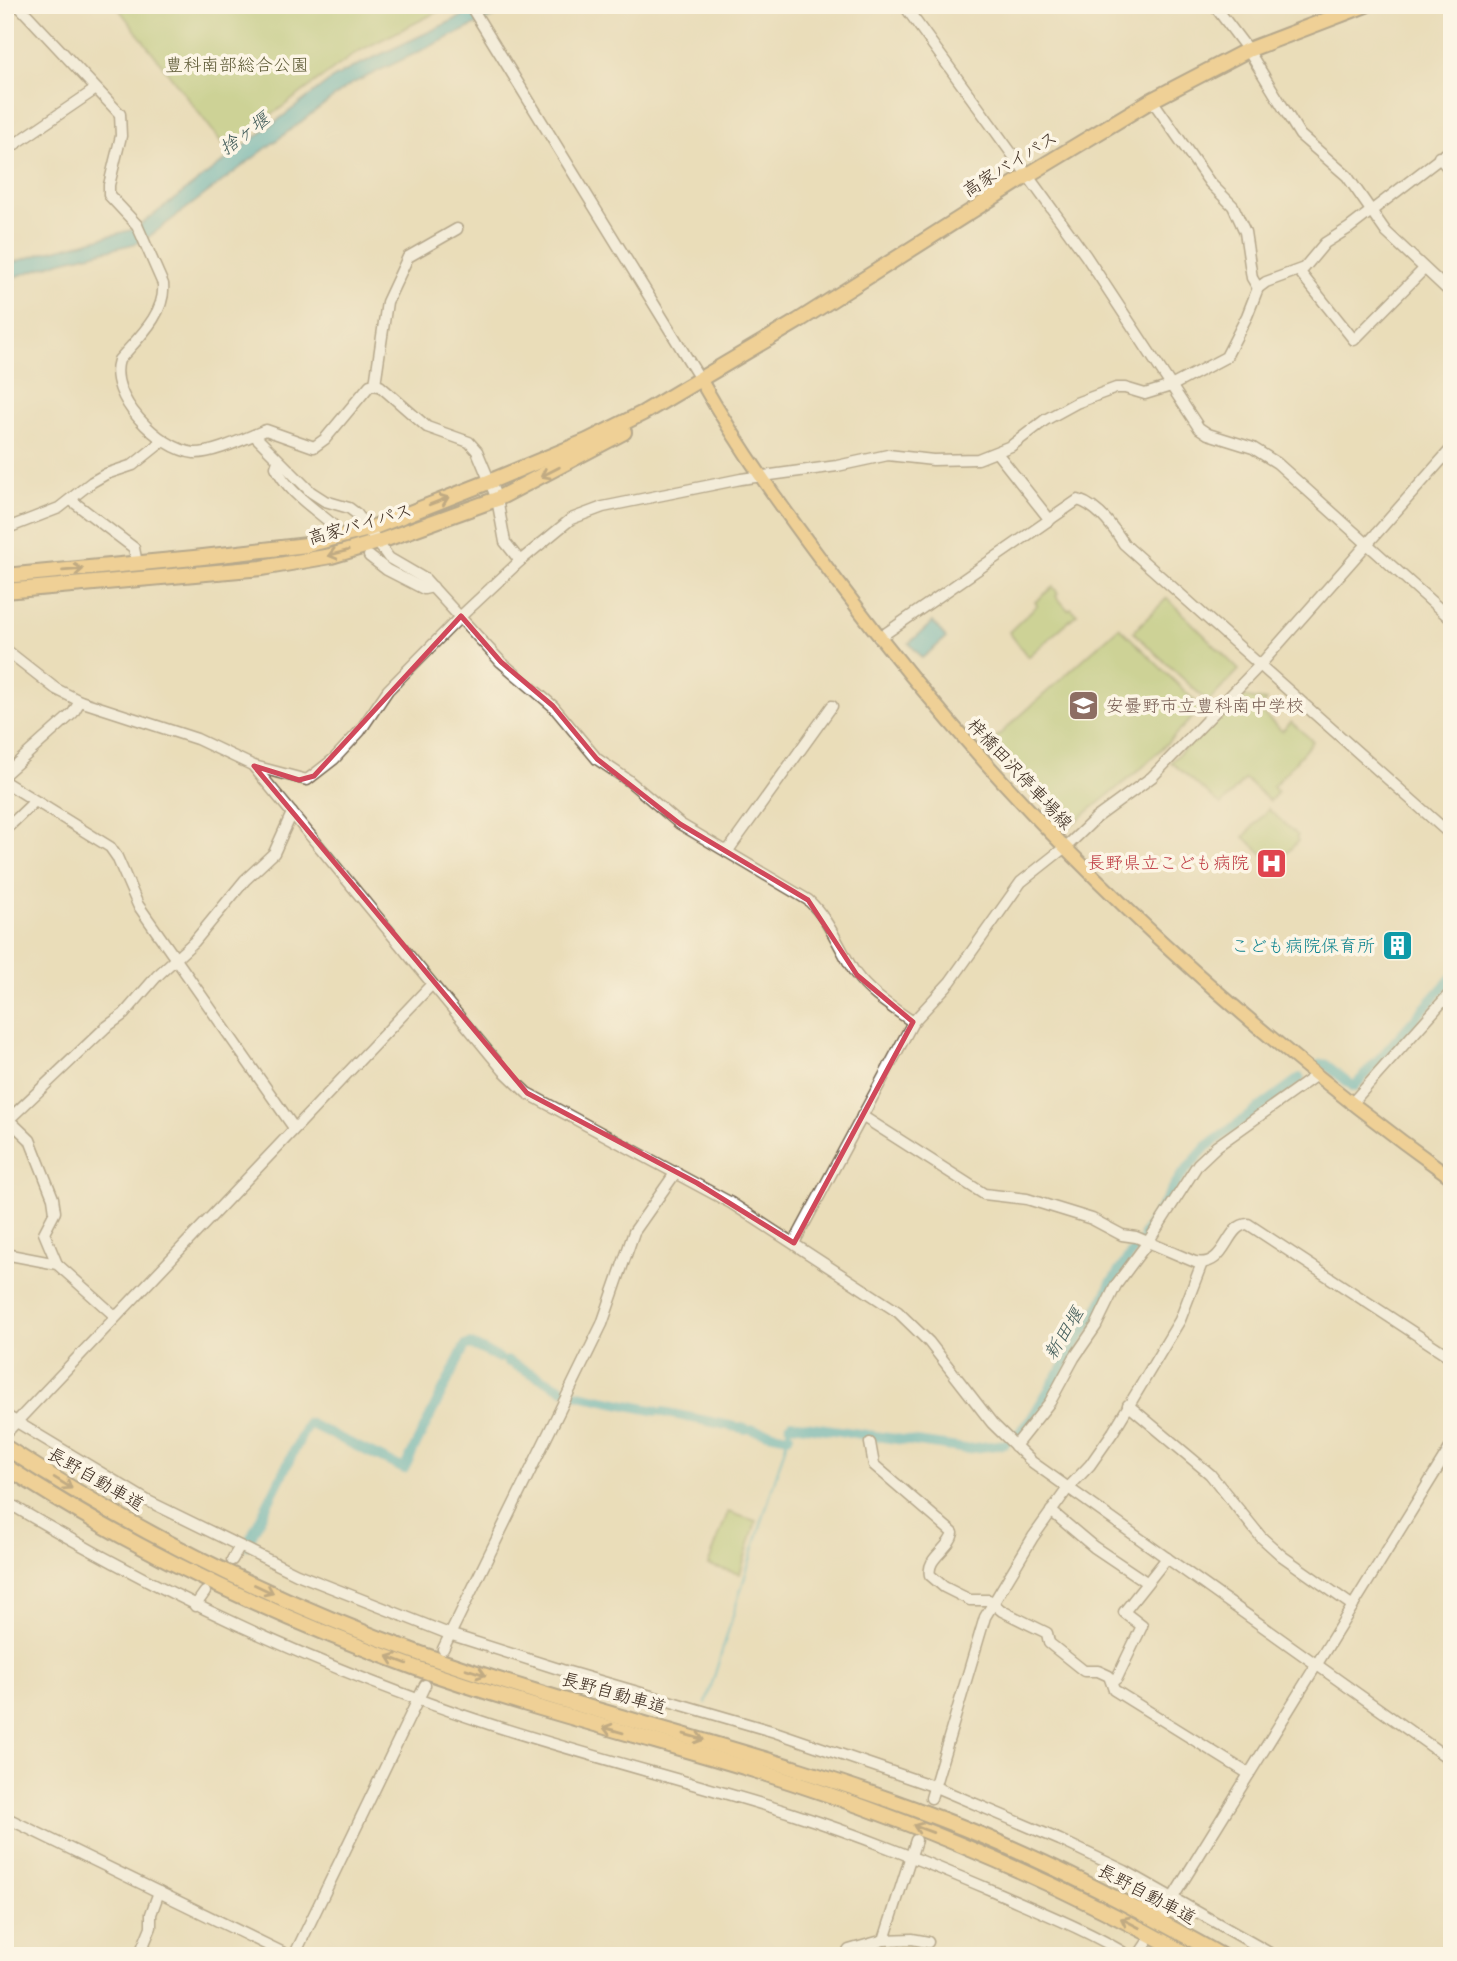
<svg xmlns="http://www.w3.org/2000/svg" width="1457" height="1961" font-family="Pangolin,'Klee One',sans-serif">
  <rect width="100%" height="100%" fill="#fcf5e5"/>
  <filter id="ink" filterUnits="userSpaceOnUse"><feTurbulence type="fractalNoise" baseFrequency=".0143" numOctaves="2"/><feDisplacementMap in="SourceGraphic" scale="14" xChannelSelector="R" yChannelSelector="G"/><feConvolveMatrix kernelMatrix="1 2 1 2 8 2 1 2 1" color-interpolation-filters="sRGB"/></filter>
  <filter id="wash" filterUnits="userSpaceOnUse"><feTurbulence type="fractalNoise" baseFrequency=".00686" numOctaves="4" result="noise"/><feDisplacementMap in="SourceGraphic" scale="28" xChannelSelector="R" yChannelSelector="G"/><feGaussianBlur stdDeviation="1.57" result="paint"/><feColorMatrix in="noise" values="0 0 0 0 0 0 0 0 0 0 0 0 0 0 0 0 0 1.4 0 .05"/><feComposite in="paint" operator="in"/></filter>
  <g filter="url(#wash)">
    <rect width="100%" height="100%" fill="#eaddb9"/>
    <g fill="#aac66c" stroke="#727845" stroke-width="2">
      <polygon points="116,5 451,5 357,52 226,148"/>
      <polygon points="1053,587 1058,593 1056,596 1068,610 1071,608 1077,614 1028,657 1009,632 1037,605 1035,602"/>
      <polygon points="1167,598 1239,670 1208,702 1133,632"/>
      <polygon points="1119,627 1202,708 1143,767 1070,826 991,742"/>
      <polygon points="1237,696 1266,701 1262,706 1266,710 1263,714 1282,731 1291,722 1313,741 1273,787 1278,792 1270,801 1245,779 1221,805 1171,762"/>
      <polygon points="1268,809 1298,836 1296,838 1298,841 1278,863 1276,862 1274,864 1244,837"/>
      <polygon points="728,1512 756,1521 740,1574 708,1565"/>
    </g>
    <g fill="#44b0c1" stroke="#406d70" stroke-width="2">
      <polygon points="486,5 517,5 351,84 150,236 137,243 62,261 5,280 5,265 47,252 135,229 332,79 352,68"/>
      <polygon points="933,622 946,638 922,658 909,643"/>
    </g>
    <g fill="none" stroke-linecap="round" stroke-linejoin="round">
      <polyline stroke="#44b0c1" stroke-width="2.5" points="706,1703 788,1437"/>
      <g stroke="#44b0c1" stroke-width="10">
        <polyline points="1318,1065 1325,1064 1354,1087 1452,977"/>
        <polyline points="1144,1234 1180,1177 1206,1147 1300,1078"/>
        <polyline points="507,1361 563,1389"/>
        <polyline points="574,1394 656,1411"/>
        <polyline points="663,1412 746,1429"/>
        <polyline points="790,1426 791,1424 966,1449 1005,1444"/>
        <polyline points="753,1430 788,1437 789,1435"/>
        <polyline points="1013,1439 1029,1422 1102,1302 1110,1284 1139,1243"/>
        <polyline points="247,1545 308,1423 404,1469 465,1346 470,1344 499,1358"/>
      </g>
    </g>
  </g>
  <g filter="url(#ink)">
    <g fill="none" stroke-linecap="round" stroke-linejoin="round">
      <defs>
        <g id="minor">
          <path d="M18,5l102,109 1,22 -12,49v10l28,30 26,59c3,30 -26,55 -44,76 -12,36 40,89 75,93 19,1 54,-16 72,-23l48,17 11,-8 45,-54 10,1 47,41 42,15 8,9 20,48 8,43 15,19"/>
          <polyline points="470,5 700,379"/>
          <polyline points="904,5 1086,256 1199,428 1208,434 1253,448 1277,463 1452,620"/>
          <polyline points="1214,5 1248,50 1300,135 1347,176 1386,232 1452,294"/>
          <polyline points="1152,100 1210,183 1233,206 1245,232 1252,278 1258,288"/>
          <polyline points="5,151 96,89"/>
          <polyline points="1439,157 1452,173"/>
          <polyline points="1299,271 1354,340 1424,269"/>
          <polyline points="375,384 387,302 408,257 457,229"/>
          <path d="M254,435l57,57 14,9 24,7 8,6 32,44 36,21 76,83 52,44 44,53 31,21 52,44 128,76c21,19 31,48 47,73 15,21 37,34 58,49"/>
          <polyline points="997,453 1050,520"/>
          <path d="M278,461l-2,6c11,24 36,40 56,57"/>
          <polyline points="71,500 134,548 137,564"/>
          <polyline points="5,529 59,508 92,482 106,474 133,465 163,441"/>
          <polyline points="369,556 387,570 424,589 433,587"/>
          <path d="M879,638l199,-138c19,6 36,28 46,44l328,292"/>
          <polyline points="5,649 56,689 80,701 197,739 254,766 307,780 334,759 360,731 388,690 461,616 520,561 571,519 603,507 741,479 837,466 888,455 933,460 978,459 1011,446 1045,420 1076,403 1116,388 1125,388 1145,394 1171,386 1226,357 1247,316 1258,288 1266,282 1304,268 1325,243 1349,228 1452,149"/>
          <polyline points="254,767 504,1071 527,1093 731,1203 898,1312 929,1342 992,1423 1032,1462 1452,1761"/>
          <polyline points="5,774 73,713 80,701"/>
          <polyline points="5,782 110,847 117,857 138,905 294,1128"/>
          <polyline points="5,830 34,802"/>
          <polyline points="727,852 832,706"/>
          <polyline points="1351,1104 1452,991"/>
          <path d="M862,1116l122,78 43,5 65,20 30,16 14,2 59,25c32,6 30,-37 53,-38l204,134"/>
          <polyline points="6,1117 30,1140 53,1198 55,1212 44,1233 57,1264"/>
          <polyline points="5,1123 105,1028 124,1014 157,976 194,942 245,880 274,853 292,813"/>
          <polyline points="794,1243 913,1022 950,982 1021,882 1069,844 1096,818 1152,777 1260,665 1452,448"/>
          <polyline points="5,1254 57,1264 115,1316"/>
          <polyline points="1128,1405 1210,1474 1261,1537 1282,1556 1353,1606"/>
          <polyline points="5,1415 148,1501 297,1574 449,1634 562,1670 775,1732 933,1786 1060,1840 1125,1871 1275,1956"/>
          <polyline points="5,1434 432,984"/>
          <path d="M870,1443l4,22 79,68c-3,16 -27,25 -23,42l14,12 26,13h19l13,11 45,22 2,10 35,28h14l11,5 5,14 135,84"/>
          <polyline points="1015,1446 1050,1402 1074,1358 1096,1326 1116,1285 1148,1242 1198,1164 1217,1146 1315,1076"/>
          <path d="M5,1501c155,93 316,168 487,224 99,32 200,57 299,88 69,22 134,49 200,77 43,19 99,41 138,66"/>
          <polyline points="1051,1511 1094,1547 1146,1582"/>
          <polyline points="232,1560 239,1548"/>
          <polyline points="195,1606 205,1592"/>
          <polyline points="443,1649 602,1324 634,1232 676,1172"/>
          <polyline points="1112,1682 1117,1678 1142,1626 1124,1612 1167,1558"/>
          <polyline points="931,1798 985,1617 1033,1537 1068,1488 1090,1465 1113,1432 1180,1320 1202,1263"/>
          <polyline points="5,1817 290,1956"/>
          <polyline points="1164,1912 1452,1445"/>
          <polyline points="884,1940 912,1939 928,1942"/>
          <polyline points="139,1956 151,1927 151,1914 159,1892"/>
          <polyline points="294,1956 425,1685"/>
          <polyline points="845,1956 849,1950 884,1940 916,1840"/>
          <polyline points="1138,1956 1146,1944"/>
        </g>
        <path id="major" d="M700,379c40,71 88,137 137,202 172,231 381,429 615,597"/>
        <g id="highway">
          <polyline points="5,576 194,558 307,545 369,529 491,481 587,441 643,413 798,321 1028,175 1152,100 1248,50 1366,5"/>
          <polyline points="5,591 262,568 331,556 378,542 497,499 624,432"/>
          <path d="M5,1447c130,84 270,155 416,207 172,61 350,99 520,165 97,37 190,86 281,137"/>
          <path d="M5,1466c127,83 268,150 411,202 112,40 227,68 341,103 150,47 295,108 433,185"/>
        </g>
      </defs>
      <use href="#minor" stroke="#786954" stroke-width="13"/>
      <use href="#major" stroke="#786954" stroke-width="16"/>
      <use href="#highway" stroke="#786954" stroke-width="18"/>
      <use href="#minor" stroke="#fff" stroke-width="10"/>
      <use href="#major" stroke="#f5c16b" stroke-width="12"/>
      <use href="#highway" stroke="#f5c16b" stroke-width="14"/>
    </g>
    <defs><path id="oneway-shaft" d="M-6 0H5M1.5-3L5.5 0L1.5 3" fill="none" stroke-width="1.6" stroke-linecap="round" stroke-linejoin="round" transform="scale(1.75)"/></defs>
    <g stroke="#8f6e41">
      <use href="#oneway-shaft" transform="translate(550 472) rotate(153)"/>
      <use href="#oneway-shaft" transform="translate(439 501) rotate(-21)"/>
      <use href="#oneway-shaft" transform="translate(338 553) rotate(165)"/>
      <use href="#oneway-shaft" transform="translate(73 570) rotate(-5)"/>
      <use href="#oneway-shaft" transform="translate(63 1483) rotate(32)"/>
      <use href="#oneway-shaft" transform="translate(264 1589) rotate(25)"/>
      <use href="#oneway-shaft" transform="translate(397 1660) rotate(-159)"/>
      <use href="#oneway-shaft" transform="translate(476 1672) rotate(18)"/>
      <use href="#oneway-shaft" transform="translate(613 1730) rotate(-164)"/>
      <use href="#oneway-shaft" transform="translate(694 1737) rotate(16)"/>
      <use href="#oneway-shaft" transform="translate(923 1829) rotate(-160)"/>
      <use href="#oneway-shaft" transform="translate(1130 1923) rotate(-153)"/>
    </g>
  </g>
  <path d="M0 0H1457V1961H0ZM461,616l40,46 52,44 44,53 83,65 128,76 49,75 56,47 -119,221 -97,-60 -170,-90 -273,-327 45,14 15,-4z" fill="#eaddb9" fill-opacity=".55" fill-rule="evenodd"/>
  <path fill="none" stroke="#d1495b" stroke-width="5" stroke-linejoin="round" d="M461,616l40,46 52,44 44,53 83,65 128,76 49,75 56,47 -119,221 -97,-60 -170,-90 -273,-327 45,14 15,-4z"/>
  <defs>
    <symbol id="school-square" viewBox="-11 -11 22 22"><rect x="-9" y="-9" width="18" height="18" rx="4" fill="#8d6e63" stroke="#fcf5e5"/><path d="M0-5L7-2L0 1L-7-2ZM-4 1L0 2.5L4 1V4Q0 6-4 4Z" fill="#fff"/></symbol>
    <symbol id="hospital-square" viewBox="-11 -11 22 22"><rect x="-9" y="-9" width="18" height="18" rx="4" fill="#e0444e" stroke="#fcf5e5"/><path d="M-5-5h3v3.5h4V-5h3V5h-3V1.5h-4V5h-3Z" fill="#fff"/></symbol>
    <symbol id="building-square" viewBox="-11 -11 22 22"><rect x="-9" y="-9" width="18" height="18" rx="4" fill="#0f9aa8" stroke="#fcf5e5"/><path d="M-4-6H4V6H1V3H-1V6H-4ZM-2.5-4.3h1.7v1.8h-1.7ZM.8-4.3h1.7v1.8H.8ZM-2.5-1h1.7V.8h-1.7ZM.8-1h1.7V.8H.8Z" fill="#fff"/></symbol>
  </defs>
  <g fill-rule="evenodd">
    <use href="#school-square" x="1066" y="688" width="35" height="35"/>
    <use href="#hospital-square" x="1254" y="846" width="35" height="35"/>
    <use href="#building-square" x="1380" y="928" width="35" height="35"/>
  </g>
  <g text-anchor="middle" stroke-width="7" stroke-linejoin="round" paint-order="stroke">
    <g font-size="18" fill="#5c5935" stroke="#fcf5e5">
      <text x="237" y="71">豊科南部総合公園</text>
    </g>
    <g font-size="18" fill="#3b2a1e" stroke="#fcf5e5">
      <text transform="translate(1010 164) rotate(-32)" y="6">高家バイパス</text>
      <text transform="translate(360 524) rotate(-16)" y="6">高家バイパス</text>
      <text transform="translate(1020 774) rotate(47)" y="6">梓橋田沢停車場線</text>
      <text transform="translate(96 1479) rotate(30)" y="6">長野自動車道</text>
      <text transform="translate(614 1693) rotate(16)" y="6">長野自動車道</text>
      <text transform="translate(1147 1894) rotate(28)" y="6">長野自動車道</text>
    </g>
    <g font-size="18" fill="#785e54" stroke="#fcf5e5" text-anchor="start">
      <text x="1106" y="712">安曇野市立豊科南中学校</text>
    </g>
    <g font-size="18" fill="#be3a42" stroke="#fcf5e5" text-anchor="end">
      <text x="1249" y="869">長野県立こども病院</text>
    </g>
    <g font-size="18" fill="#0d838f" stroke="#fcf5e5" text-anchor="end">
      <text x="1375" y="952">こども病院保育所</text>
    </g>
    <g font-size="19" font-style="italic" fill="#3e5957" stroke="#fcf5e5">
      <text transform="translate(244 133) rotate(-37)" y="7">捨ヶ堰</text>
      <text transform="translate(1063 1333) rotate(-58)" y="7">新田堰</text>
    </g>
  </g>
  <rect width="1457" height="1961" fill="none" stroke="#fcf5e5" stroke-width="28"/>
</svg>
